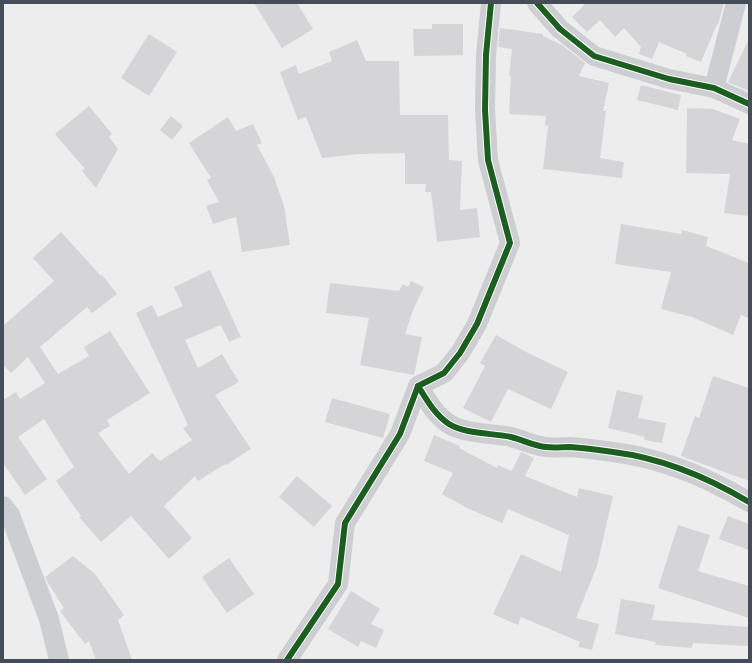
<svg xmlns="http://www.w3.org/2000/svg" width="752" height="663" font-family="Overpass,sans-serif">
  <rect width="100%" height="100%" fill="#eeeded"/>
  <g fill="#d5d5d7">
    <polygon points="254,3 297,3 313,29 282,48"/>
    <polygon points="586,3 724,3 718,25 717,24 701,62 686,56 687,54 659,42 652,59 639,54 641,47 624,28 615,37 600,20 587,32 572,17"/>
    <polygon points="432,24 463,24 463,55 414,56 413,29 432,29"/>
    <polygon points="500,28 543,34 543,36 562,45 585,63 579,76 609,83 603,111 606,111 600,158 624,162 622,178 543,169 548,126 545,125 546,116 509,114 511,76 509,76 512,49 498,47"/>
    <polygon points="149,34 177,52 149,96 121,78"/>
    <polygon points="749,39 749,91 728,82"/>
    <polygon points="357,40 366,61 399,61 400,115 448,115 449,160 462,161 460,210 477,208 480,237 437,242 431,192 425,192 426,184 405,184 405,153 358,154 322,158 306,117 298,120 280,72 296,65 299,74 332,61 329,52"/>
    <polygon points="641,85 681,95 678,110 637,100"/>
    <polygon points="89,106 112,134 109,137 118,149 96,188 82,171 85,169 55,134"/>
    <polygon points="687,108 713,109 740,119 732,140 749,144 749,216 724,213 730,174 686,173"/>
    <polygon points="171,116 183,126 172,140 160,130"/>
    <polygon points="228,117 236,131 253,124 262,143 257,145 274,177 284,206 290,245 242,252 236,217 213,224 206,206 219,202 207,180 211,178 189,143"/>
    <polygon points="621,224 681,234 682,230 708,237 706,246 749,263 749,318 741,315 733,335 692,317 661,309 671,272 615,264"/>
    <polygon points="61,232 101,276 102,275 117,294 92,313 87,307 40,347 58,374 89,356 84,347 110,331 150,393 107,420 110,426 98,433 129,474 152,453 160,461 192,440 183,428 188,425 136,313 152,305 158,317 183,306 174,287 210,270 241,337 229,342 221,325 185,340 198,368 222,354 239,382 215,395 251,449 226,465 225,464 198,481 195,476 164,506 192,538 169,559 131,516 101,542 79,517 81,516 56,481 74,467 44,419 18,437 47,479 25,495 3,463 3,400 16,392 20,399 45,383 28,357 11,373 3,365 3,326 54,281 33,258"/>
    <polygon points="411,281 424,287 413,310 405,334 422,337 414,375 360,365 369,318 326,313 330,283 399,291 403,284 408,287"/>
    <polygon points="496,335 530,354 568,372 551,409 508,389 491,422 463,408 485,366 480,363"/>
    <polygon points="713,376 749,388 749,481 681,456 695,416 699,418"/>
    <polygon points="617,390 643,396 638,418 666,423 662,443 644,440 645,437 608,428"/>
    <polygon points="332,398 390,414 383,438 325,422"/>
    <polygon points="434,435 460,446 459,448 497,468 498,465 512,471 521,452 526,454 534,458 525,476 577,497 579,488 613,496 597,566 576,618 599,624 592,650 578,647 580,642 521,617 518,625 493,614 521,554 561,572 569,535 508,509 502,523 467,508 442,494 453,473 424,461"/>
    <polygon points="297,476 332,506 314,527 279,497"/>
    <polygon points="728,516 749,524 749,550 719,539"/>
    <polygon points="678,525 710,535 698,571 749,586 749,618 658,588"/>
    <polygon points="73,556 95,574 124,615 118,620 132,660 96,660 89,641 85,644 60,611 64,608 48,583 45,577"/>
    <polygon points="229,558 254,594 227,613 202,577"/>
    <polygon points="351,591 380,609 371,624 384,630 376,648 361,641 358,647 328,629"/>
    <polygon points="621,599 655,605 652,620 749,627 749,646 693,643 692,648 655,645 656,642 615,634"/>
  </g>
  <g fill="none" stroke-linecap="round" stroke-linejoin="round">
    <g stroke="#ccced1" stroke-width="20">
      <polyline points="537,3 560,29 594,56 669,79 714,88 749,104"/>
      <polyline points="714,88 736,3"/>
      <path d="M418,386c9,14 17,29 31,38 16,10 43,9 62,13 12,3 23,9 35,10 8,1 16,0 24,0 14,1 29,3 43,5 48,6 94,25 136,50"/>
      <polyline points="3,506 10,515 49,619 59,660"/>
      <polyline points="287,660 338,584 345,523 400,434 418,386 444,373 460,353 477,324 510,243 488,160 485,110 486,55 491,3"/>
    </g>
    <defs>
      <g id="cycleway">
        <polyline points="537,3 560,29 594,56 669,79 714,88 749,104"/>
        <path d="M418,386c9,14 17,29 31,38 16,10 43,9 62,13 12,3 23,9 35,10 8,1 16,0 24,0 14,1 29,3 43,5 48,6 94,25 136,50"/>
        <polyline points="287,660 338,584 345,523 400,434 418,386 444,373 460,353 477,324 510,243 488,160 485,110 486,55 491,3"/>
      </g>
    </defs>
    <use href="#cycleway" stroke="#fff" stroke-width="8"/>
    <use href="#cycleway" stroke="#1b5e20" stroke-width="6"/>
  </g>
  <rect width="752" height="663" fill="none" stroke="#454d59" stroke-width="8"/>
</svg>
